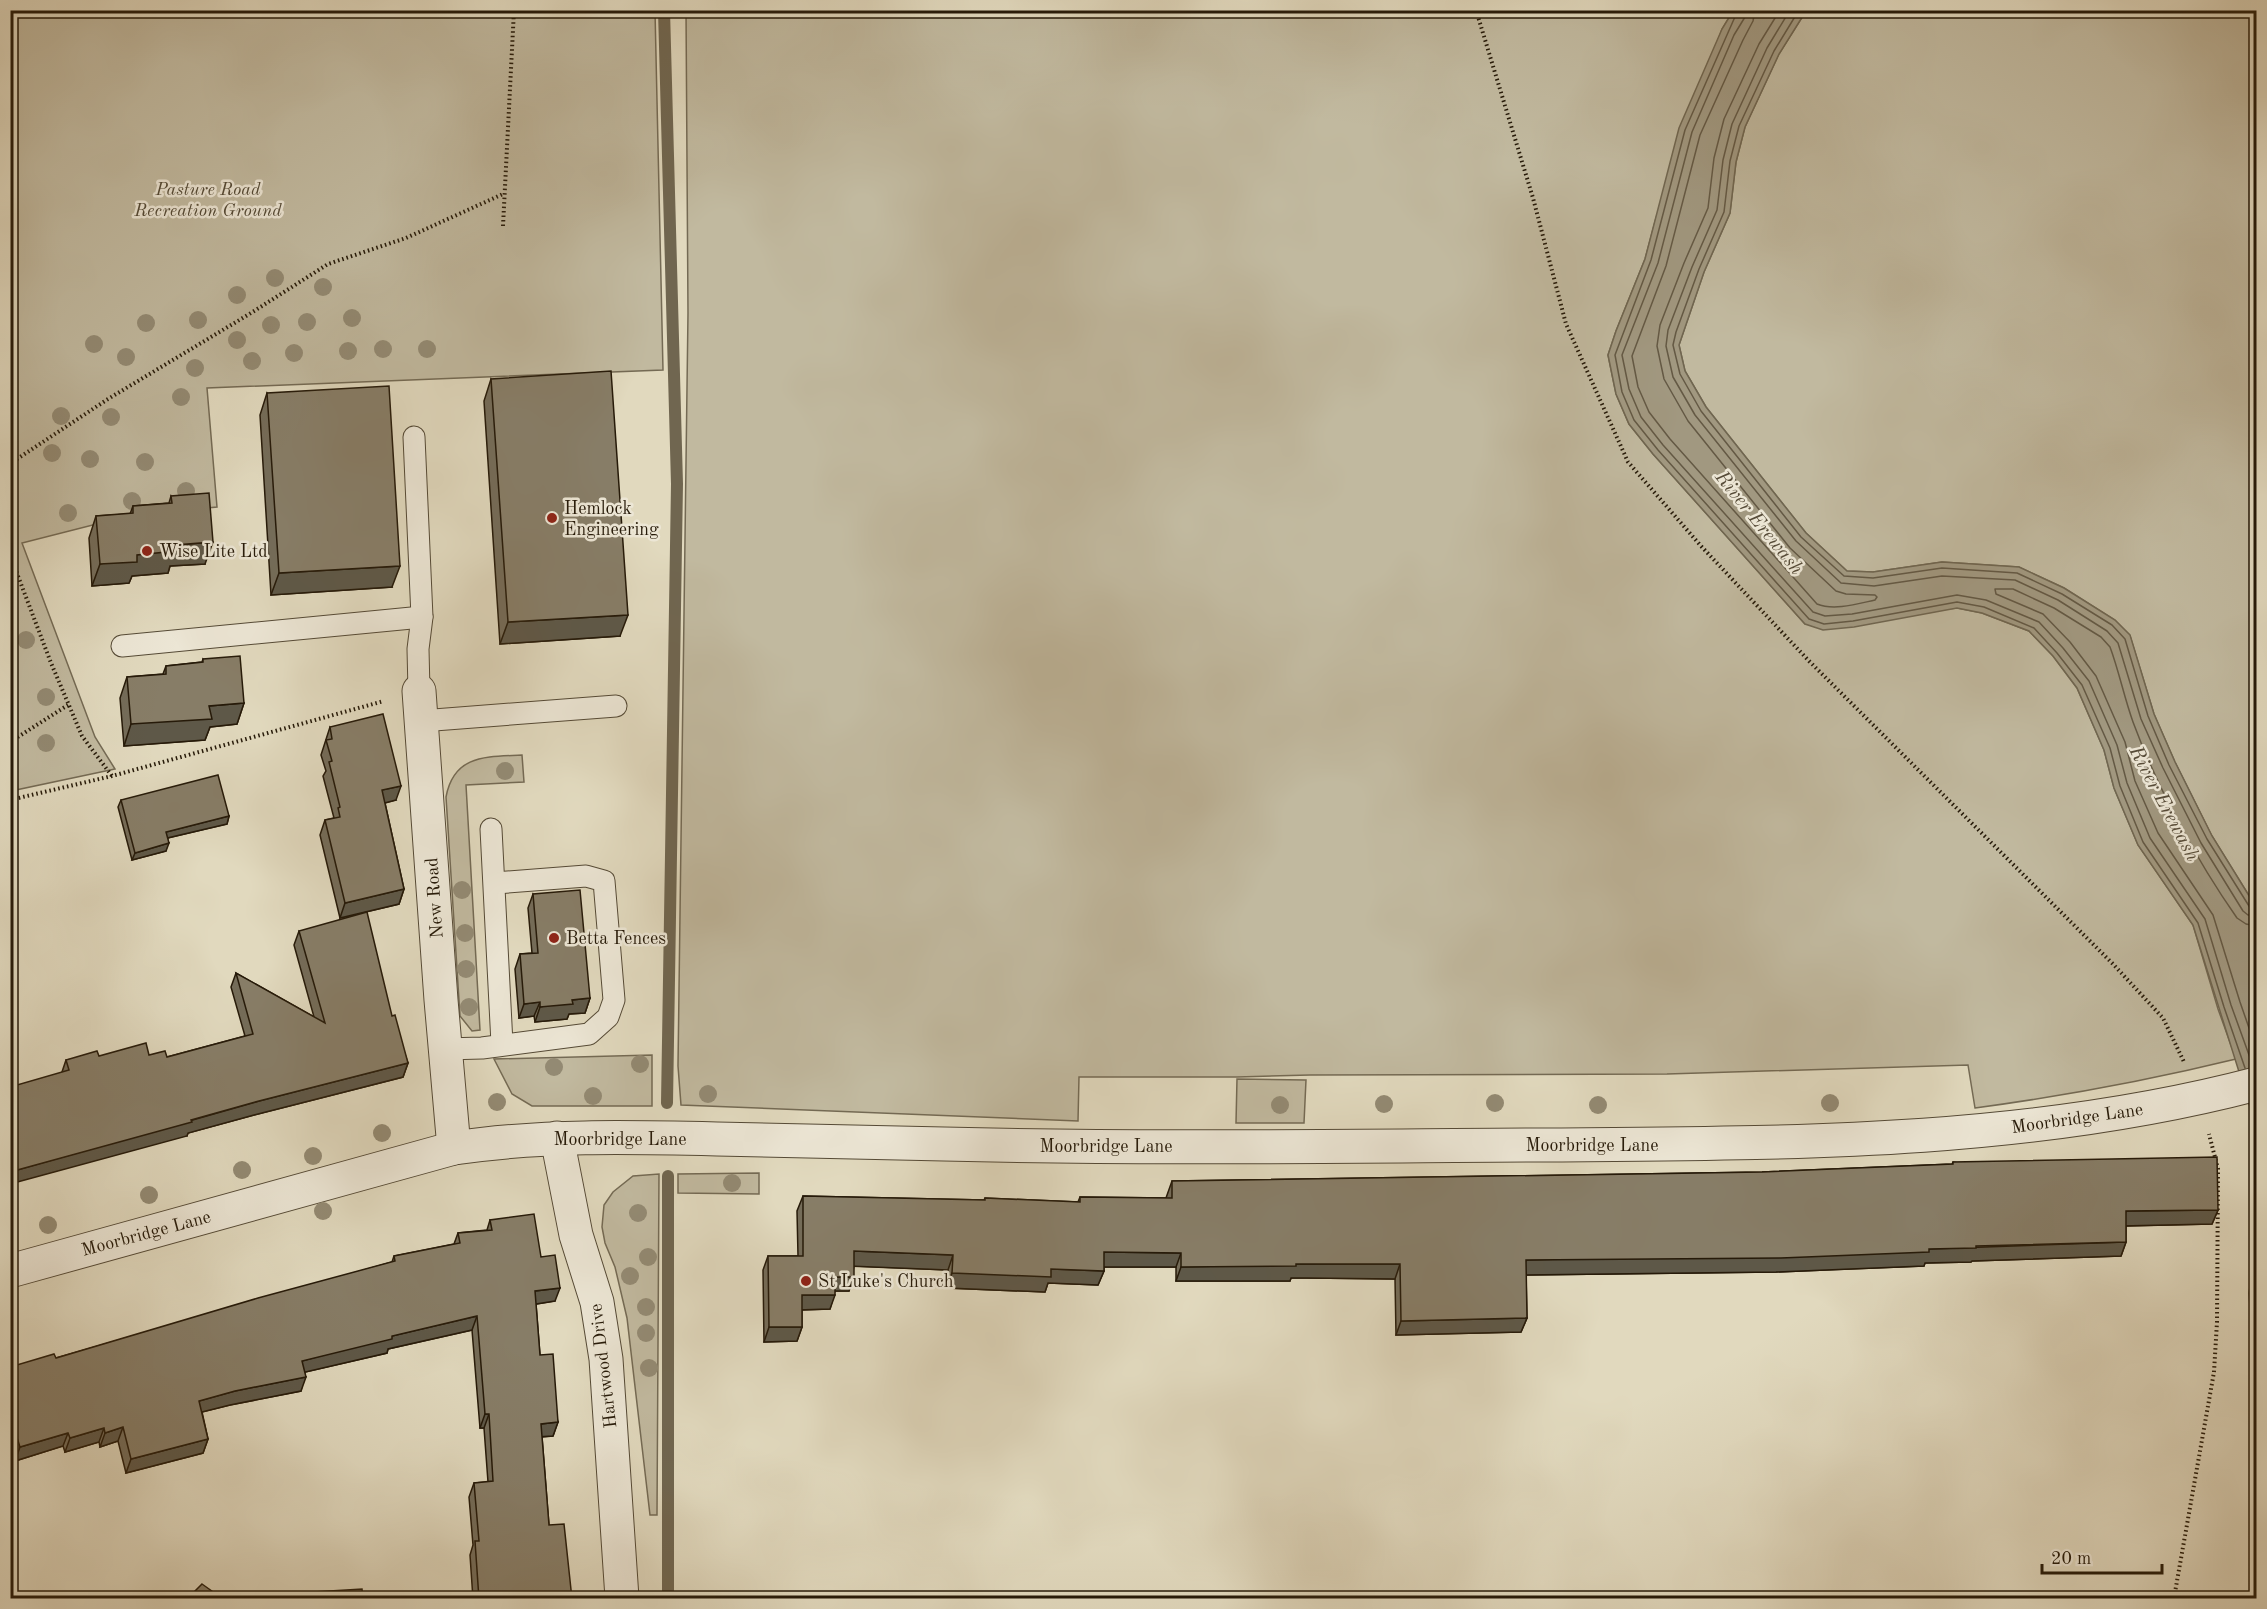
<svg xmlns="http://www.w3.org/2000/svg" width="2267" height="1609" font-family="'Old Standard TT',serif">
  <rect width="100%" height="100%" fill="#e1d9be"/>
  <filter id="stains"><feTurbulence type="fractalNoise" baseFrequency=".00333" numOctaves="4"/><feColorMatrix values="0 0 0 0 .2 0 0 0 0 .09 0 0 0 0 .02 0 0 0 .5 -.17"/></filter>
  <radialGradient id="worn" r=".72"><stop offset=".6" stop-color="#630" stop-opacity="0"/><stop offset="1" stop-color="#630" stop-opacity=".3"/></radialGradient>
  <g fill="#c1b99f" stroke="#746a54" stroke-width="1.5">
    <path d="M686,10l1047,1 -11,18 -66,189 -11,41 -29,72 -8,24 8,39 13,30 24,30 152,170 152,-16 25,5 47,18 24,25 24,32 27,62 10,38 24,57 55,80 25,84 18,50c-86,21 -172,37 -261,49l-7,-43 -301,9 -357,1 -73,2h-158l-1,44 -397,-16 -3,-39 10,-753z"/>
    <polygon points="10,11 655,11 663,370 207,388 217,507 132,515 22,543 95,737 115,769 11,791"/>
    <polygon points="1806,11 2256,11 2256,907 2212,836 2175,762 2154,714 2130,636 2115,620 2064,588 2019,567 1942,562 1873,572 1847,571 1806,533 1706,407 1685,371 1679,345 1704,272 1730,213 1736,162 1745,127 1779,54"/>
    <path d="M522,755l2,27 -58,3 14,245 -8,1 -12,-15 -14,-219c8,-43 41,-40 76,-42z"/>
    <polygon points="652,1055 652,1106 532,1106 512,1094 494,1059"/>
    <polygon points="1237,1079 1306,1080 1304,1123 1236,1123"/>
    <polygon points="759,1173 759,1194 678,1193 678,1174"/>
    <polygon points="659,1174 657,1515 650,1515 627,1318 615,1267 605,1243 602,1227 604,1205 613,1192 633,1176"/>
  </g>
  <g fill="#a19880" stroke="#706650" stroke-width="1.5">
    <polygon points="1733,11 1806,11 1779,54 1745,127 1736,162 1730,213 1704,272 1679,345 1685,371 1706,407 1806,533 1847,571 1873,572 1942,562 2019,567 2064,588 2115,620 2130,635 2154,714 2175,762 2212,836 2256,907 2256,1126 2193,925 2138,845 2114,788 2104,750 2077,688 2053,656 2029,631 1982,613 1957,608 1854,627 1823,630 1805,624 1653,454 1629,424 1616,394 1608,355 1616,331 1645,259 1679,128 1722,29"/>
    <polygon points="2256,1246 2256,1389 2249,1293"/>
  </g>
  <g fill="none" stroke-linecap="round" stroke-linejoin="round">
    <g stroke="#645944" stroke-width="1.5">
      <polyline points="1738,10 1685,130 1651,260 1615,355 1622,392 1634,420 1658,450 1809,619 1824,624 1853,621 1957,602 1984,607 2034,628 2057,653 2082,685 2110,748 2120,786 2143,842 2198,923 2224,1007 2245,1068"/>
      <polyline points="1746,10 1745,17 1734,35 1692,132 1658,263 1622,355 1629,389 1641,417 1663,445 1813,612 1825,616 1852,614 1957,595 1986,600 2039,622 2063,648 2089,681 2117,745 2127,783 2150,838 2205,919 2231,1005 2253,1066"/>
      <path d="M1755,10l-2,11 -10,19 -43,95 -34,131 -34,90 6,31 11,25 21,27 147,165c17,7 40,0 58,-4l2,-3 -2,-2 -29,-1 -10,-3 -46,-43 -102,-127 -24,-42 -7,-33 3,-21 24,-62 24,-55 6,-50 10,-39 35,-75 21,-34"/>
      <polyline points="1790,10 1767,48 1732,124 1723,160 1717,210 1692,267 1668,330 1666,346 1673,377 1695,415 1796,541 1841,583 1874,586 1942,576 2015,580 2058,600 2107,631 2118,643 2141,719 2163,768 2201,843 2243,911 2248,915 2256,917"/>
      <polyline points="1799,10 1774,51 1739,126 1730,161 1724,212 1699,269 1676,332 1673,345 1680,374 1701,411 1801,537 1844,576 1873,578 1942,568 2017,573 2062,594 2112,625 2125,639 2148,716 2169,765 2207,839 2249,906 2256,909"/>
      <path d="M2256,926l-10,-2 -9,-6c-40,-57 -80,-131 -104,-196 -9,-25 -14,-51 -23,-75l-9,-10 -47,-29 -41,-19h-18l1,5 47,20 27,28 26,34 29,66 10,39 23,52 55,82 27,87 16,46"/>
    </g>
    <g stroke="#706650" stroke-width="12">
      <polyline points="664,10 677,484 667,1103"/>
      <polyline points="668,1176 668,1598"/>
    </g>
    <defs>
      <g id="service">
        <polyline points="414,437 422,617 418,649 419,691"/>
        <polyline points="122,646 422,617"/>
        <polyline points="421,721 616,706"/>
        <polyline points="491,829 502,1044"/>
        <polyline points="445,1049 482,1048 589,1034 608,1017 614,1000 604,881 586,876 495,883"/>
      </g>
      <g id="minor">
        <polyline points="419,691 441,1000 454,1148"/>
        <polyline points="557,1138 576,1235 597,1302 606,1359 622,1598"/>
      </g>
      <path id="tertiary" d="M10,1271l444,-123c87,-13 175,-11 263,-9 76,2 151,3 227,5 200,5 400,2 600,1 239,-2 479,0 712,-61"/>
    </defs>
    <use href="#service" stroke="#554a36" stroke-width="23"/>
    <use href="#minor" stroke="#554a36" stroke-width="35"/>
    <use href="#tertiary" stroke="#554a36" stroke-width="35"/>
    <g stroke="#261a09" stroke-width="4" stroke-dasharray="1.5 3" stroke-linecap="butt">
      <polyline points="1476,10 1533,198 1566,324 1628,462 1701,546 1809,661 2113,964 2163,1018 2184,1062"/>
      <polyline points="503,226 514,10"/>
      <polyline points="10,471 17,459 108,399 251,313 328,264 406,238 503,194"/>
      <polyline points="10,555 51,663 82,736 112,776"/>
      <polyline points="10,742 68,705"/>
      <polyline points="10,800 112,776 384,701"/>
      <polyline points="2174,1598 2214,1372 2217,1322 2218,1169 2209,1134"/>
    </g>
    <use href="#service" stroke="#ece6d5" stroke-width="21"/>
    <use href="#minor" stroke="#ece6d5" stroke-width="33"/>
    <use href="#tertiary" stroke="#ece6d5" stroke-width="33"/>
  </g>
  <g fill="#938a73">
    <circle cx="275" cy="278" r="9"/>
    <circle cx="323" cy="287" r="9"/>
    <circle cx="237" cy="295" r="9"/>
    <circle cx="352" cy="318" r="9"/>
    <circle cx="198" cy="320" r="9"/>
    <circle cx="307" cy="322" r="9"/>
    <circle cx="146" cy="323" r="9"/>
    <circle cx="271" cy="325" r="9"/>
    <circle cx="237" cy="340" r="9"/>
    <circle cx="94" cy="344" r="9"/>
    <circle cx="383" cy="349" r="9"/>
    <circle cx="427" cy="349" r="9"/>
    <circle cx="348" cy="351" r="9"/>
    <circle cx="294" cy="353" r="9"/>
    <circle cx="126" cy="357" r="9"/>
    <circle cx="252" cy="361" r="9"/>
    <circle cx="195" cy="368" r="9"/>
    <circle cx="181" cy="397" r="9"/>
    <circle cx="61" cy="416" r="9"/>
    <circle cx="111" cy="417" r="9"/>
    <circle cx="52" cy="453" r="9"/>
    <circle cx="90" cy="459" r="9"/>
    <circle cx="145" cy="462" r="9"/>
    <circle cx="186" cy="491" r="9"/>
    <circle cx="132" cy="501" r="9"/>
    <circle cx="68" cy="513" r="9"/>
    <circle cx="26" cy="640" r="9"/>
    <circle cx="46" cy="697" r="9"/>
    <circle cx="46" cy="743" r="9"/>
    <circle cx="505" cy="771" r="9"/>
    <circle cx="462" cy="890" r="9"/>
    <circle cx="465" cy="933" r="9"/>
    <circle cx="466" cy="969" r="9"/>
    <circle cx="469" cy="1007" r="9"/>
    <circle cx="640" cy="1064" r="9"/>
    <circle cx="554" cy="1067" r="9"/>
    <circle cx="708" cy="1094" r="9"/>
    <circle cx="593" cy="1096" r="9"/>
    <circle cx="497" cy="1102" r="9"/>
    <circle cx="1495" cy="1103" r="9"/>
    <circle cx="1830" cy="1103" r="9"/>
    <circle cx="1384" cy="1104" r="9"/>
    <circle cx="1280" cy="1105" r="9"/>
    <circle cx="1598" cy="1105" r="9"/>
    <circle cx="382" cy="1133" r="9"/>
    <circle cx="313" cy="1156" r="9"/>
    <circle cx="242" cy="1170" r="9"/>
    <circle cx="732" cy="1183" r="9"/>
    <circle cx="149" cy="1195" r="9"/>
    <circle cx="323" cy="1211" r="9"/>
    <circle cx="638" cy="1213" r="9"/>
    <circle cx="48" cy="1225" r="9"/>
    <circle cx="648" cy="1257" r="9"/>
    <circle cx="630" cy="1276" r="9"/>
    <circle cx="646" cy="1307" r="9"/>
    <circle cx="646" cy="1333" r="9"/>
    <circle cx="649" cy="1368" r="9"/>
  </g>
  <g fill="#746c59" stroke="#261a09" stroke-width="1.5">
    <polygon points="491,379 620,636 500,644 484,401"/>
    <polygon points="267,393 392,587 271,595 260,415"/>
    <polygon points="171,496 205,564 170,566 168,573 132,576 129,583 92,586 89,538 96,516 130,514 133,506 169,503"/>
    <polygon points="203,659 244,703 237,724 210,727 205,740 124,746 120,698 127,677 163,674 166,666 202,662"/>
    <polygon points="330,727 396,800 385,803 404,889 399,904 340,918 320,835 325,820 334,818 323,776 326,771 321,755"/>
    <polygon points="121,800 229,816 227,824 168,838 166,851 132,860 118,807"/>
    <polygon points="533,894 590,998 585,1013 569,1014 567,1019 535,1022 534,1016 519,1018 515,969 520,954 532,953 528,908"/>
    <polygon points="299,931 392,1016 408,1063 403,1077 254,1115 188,1133 187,1136 62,1072 66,1060 99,1056 149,1055 167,1057 245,1036 231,987 236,973 314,1017 294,945"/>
    <polygon points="1953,1162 2218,1210 2212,1224 2126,1226 2126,1242 2121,1256 1972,1261 1971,1262 1925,1263 1924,1266 1776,1272 1526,1275 1527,1318 1521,1332 1396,1335 1395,1279 1307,1278 1291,1278 1290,1281 1176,1281 1176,1267 1104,1267 1104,1271 1098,1285 1048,1283 1045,1292 947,1288 948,1270 854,1266 849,1291 835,1291 830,1309 802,1310 802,1327 797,1341 764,1342 763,1270 768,1256 798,1256 797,1211 803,1196 984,1200 985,1198 1078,1202 1080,1197 1166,1198 1172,1181 1762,1172 1952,1164"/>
    <polygon points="490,1220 541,1257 555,1301 536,1304 540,1355 558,1422 553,1436 542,1437 549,1525 572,1599 473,1599 470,1555 473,1545 469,1497 474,1483 488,1482 484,1428 480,1428 472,1330 388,1349 387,1353 305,1372 301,1391 230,1405 202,1412 208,1439 203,1453 126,1473 118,1441 100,1447 99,1442 65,1452 63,1446 15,1461 10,1446 10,1367 56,1358 392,1262 394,1256 454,1244 458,1233 487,1230"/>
  </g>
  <g fill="#5e5848" stroke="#261a09" stroke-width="1.5">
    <polygon points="213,542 205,564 170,566 168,573 132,576 129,583 92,586 100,564 175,545"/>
    <polygon points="400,566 392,587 271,595 279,573"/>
    <polygon points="628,615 620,636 500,644 508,622"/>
    <polygon points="244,703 237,724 210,727 205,740 124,746 131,724 209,706"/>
    <polygon points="401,786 396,800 377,805 382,790"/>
    <polygon points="229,816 227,824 163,839 166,832"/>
    <polygon points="169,843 166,851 132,860 135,853"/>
    <polygon points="404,889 399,904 340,918 345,903"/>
    <polygon points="590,998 585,1013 569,1014 567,1019 535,1022 540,1007 572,1000"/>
    <polygon points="540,1002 534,1016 519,1018 524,1004"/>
    <polygon points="408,1063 403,1077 254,1115 188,1133 187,1136 10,1184 10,1172 259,1101"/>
    <polygon points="2218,1210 2212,1224 2121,1226 2126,1211"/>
    <polygon points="2126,1242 2121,1256 1972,1261 1971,1262 1925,1263 1924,1266 1776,1272 1521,1275 1526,1260 1929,1249"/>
    <polygon points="854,1251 953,1255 948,1270 848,1266"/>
    <polygon points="1104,1252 1181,1253 1176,1267 1099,1267"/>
    <polygon points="1296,1264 1400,1264 1395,1279 1307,1278 1291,1278 1290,1281 1176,1281 1181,1267"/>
    <polygon points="1051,1269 1104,1271 1098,1285 1048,1283 1045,1292 947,1288 952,1273"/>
    <polygon points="835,1277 854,1277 849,1291 830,1291"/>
    <polygon points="560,1288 555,1301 530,1305 535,1291"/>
    <polygon points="802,1295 835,1295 830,1309 797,1310"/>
    <polygon points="477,1316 472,1330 388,1349 387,1353 297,1374 302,1361 392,1336"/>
    <polygon points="1527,1318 1521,1332 1396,1335 1401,1321"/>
    <polygon points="769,1327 802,1327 797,1341 764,1342"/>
    <polygon points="306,1377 301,1391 230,1405 194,1414 199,1401 235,1391"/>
    <polygon points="485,1414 489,1414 484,1428 480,1428"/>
    <polygon points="558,1422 553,1436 536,1437 541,1424"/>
    <polygon points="123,1427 118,1441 100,1447 105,1433"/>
    <polygon points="104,1428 99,1442 65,1452 70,1438"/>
    <polygon points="68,1433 63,1446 15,1461 20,1447"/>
    <polygon points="208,1439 203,1453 126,1473 131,1459"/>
  </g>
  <g fill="#877d67" stroke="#261a09" stroke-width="1.5">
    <polygon points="611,371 628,615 508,622 491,379"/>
    <polygon points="389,386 400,566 279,573 267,393"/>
    <polygon points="209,493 213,542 175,545 176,551 137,555 137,562 100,564 96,516 133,513 133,506 172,503 171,496"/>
    <polygon points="240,656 244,703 209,706 212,719 131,724 127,677 166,674 166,666 203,662 203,659"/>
    <polygon points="383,714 401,786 382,790 404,889 345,903 325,820 340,817 338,808 340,807 329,762 332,761 326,740 332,739 330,727"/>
    <polygon points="218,775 229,816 166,832 169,843 135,853 121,800"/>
    <polygon points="580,890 590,998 572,1000 573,1004 540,1007 540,1002 524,1004 520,954 538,953 533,894"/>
    <polygon points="367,912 392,1016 395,1015 408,1063 259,1101 191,1120 192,1122 10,1172 10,1087 69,1070 66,1060 97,1051 99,1056 146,1043 149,1055 165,1051 167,1057 253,1034 236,973 325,1023 299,931"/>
    <polygon points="2217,1157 2218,1210 2126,1211 2126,1242 1976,1246 1976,1248 1929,1249 1929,1252 1781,1258 1526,1260 1527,1318 1401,1321 1400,1264 1296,1264 1296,1266 1181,1267 1181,1253 1104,1252 1104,1271 1051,1269 1051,1277 952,1273 953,1255 854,1251 854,1277 835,1277 835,1295 802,1295 802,1327 769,1327 768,1256 803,1256 803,1196 985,1200 985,1198 1080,1202 1080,1197 1172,1198 1172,1181 1762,1172 1953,1164 1953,1162"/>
    <polygon points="534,1214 541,1257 555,1255 560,1288 535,1291 540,1355 553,1354 558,1422 541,1424 549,1525 564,1524 572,1599 479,1599 475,1541 479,1541 474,1483 493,1481 489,1414 485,1414 477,1316 392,1336 392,1339 302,1361 306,1377 235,1391 199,1401 208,1439 131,1459 123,1427 105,1433 104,1428 70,1438 68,1433 20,1447 13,1425 10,1426 10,1367 54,1354 56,1358 258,1298 395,1261 394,1256 460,1243 458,1233 492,1230 490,1220"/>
    <polygon points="202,1584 223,1599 187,1599"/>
    <polygon points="362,1589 363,1599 264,1599 264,1595"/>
  </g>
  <g fill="#8f2418" stroke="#ece6d5" stroke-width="2">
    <circle cx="552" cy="518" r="6"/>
    <circle cx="147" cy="551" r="6"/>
    <circle cx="554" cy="938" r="6"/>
    <circle cx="806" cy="1281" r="6"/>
  </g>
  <g text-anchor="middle" stroke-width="5" stroke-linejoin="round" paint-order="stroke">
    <g font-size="18" font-style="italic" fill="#544a36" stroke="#ece6d5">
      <text x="208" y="195">Pasture Road<tspan x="208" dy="21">Recreation Ground</tspan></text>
    </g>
    <g font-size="18" fill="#261a09" stroke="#ece6d5" text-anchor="start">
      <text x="564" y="514">Hemlock<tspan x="564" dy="21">Engineering</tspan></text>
      <text x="159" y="557">Wise Lite Ltd</text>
      <text x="566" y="944">Betta Fences</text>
      <text x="818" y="1287">St Luke's Church</text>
    </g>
    <g font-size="18" fill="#261a09" stroke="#ece6d5">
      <text transform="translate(434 898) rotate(-94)" y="6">New Road</text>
      <text transform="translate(2077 1118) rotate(-8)" y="6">Moorbridge Lane</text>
      <text x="620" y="1145">Moorbridge Lane</text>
      <text x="1592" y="1151">Moorbridge Lane</text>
      <text x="1106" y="1152">Moorbridge Lane</text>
      <text transform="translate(146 1233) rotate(-15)" y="6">Moorbridge Lane</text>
      <text transform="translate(603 1366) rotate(-97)" y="6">Hartwood Drive</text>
    </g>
    <g font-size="20" font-style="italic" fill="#574c39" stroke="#ece6d5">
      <text transform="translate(1760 522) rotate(51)" y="7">River Erewash</text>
      <text transform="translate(2165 803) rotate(62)" y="7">River Erewash</text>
    </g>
  </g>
  <rect width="2267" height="1609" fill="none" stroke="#e1d9be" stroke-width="36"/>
  <rect x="12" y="12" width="2243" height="1585" fill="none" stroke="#261a09" stroke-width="3"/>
  <rect x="18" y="18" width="2231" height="1573" fill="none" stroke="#261a09" stroke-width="1.5"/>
  <path d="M2042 1564v9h120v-9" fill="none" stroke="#261a09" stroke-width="3"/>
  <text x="2051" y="1564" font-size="18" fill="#261a09" stroke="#ece6d5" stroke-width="4.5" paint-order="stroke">20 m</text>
  <rect width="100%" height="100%" filter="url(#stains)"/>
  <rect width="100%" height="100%" fill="url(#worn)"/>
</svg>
